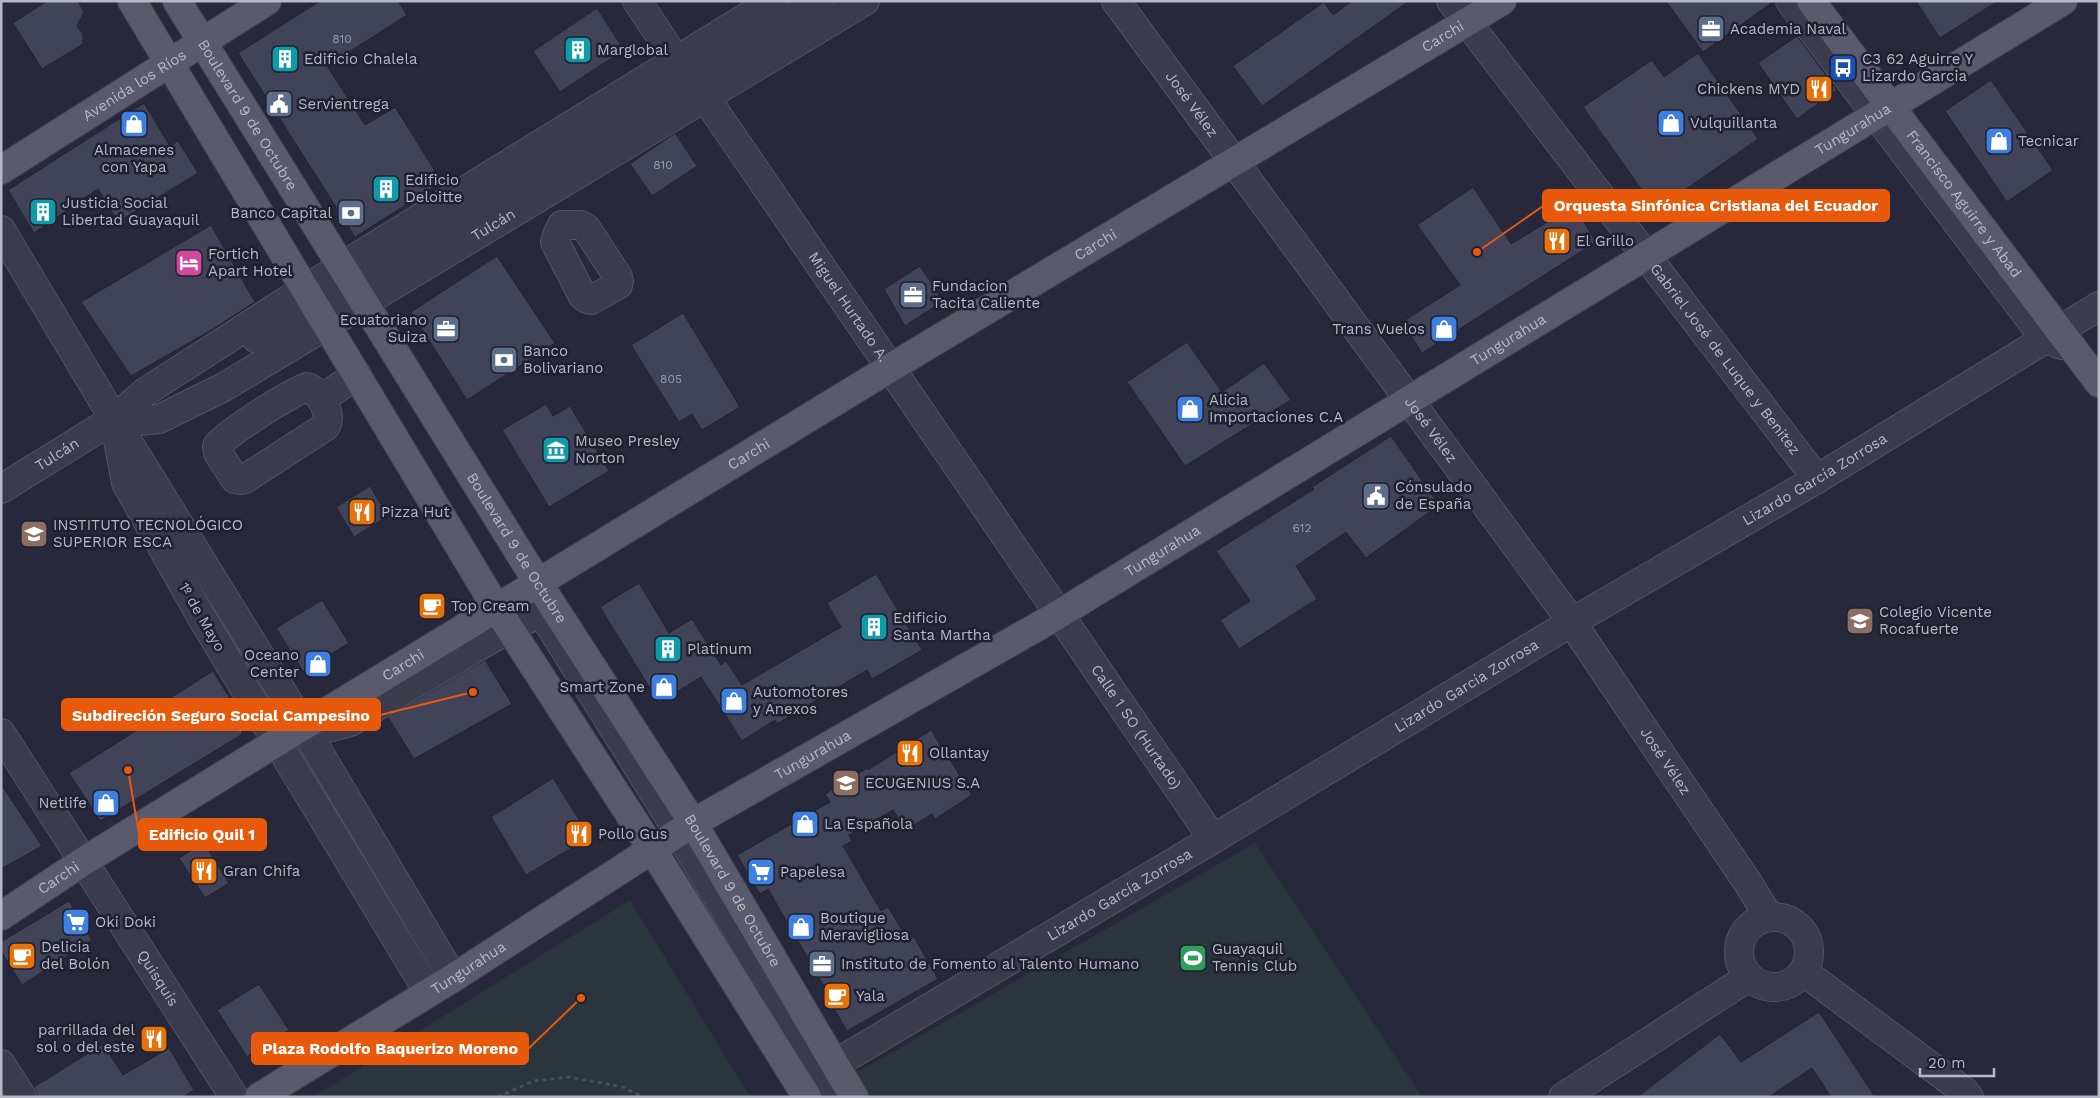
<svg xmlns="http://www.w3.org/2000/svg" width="2100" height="1098" font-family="'Work Sans',sans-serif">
  <rect width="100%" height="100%" fill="#27283b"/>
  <g fill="#2a353d">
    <polygon points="1255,843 1422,1097 870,1097 856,1073"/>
    <polygon points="630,900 750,1097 313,1097"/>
  </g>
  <g fill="#414359" stroke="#212233">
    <polygon points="47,1 78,1 84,12 77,26 83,34 83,44 42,69 13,23"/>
    <polygon points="320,1 398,1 407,15 327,66 365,125 395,107 442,182 355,237 238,53"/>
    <polygon points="1352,1 1409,1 1262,106 1233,66 1324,2 1333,15"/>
    <polygon points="1666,1 1774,1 1703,52"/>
    <polygon points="1916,1 1998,1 1940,38"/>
    <polygon points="597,8 624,50 560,92 533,51"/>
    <polygon points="1797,36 1837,90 1797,119 1758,63"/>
    <polygon points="1698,53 1758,139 1656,210 1583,107 1652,60 1664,77"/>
    <polygon points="1991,80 2053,170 2007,202 1945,111"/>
    <polygon points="144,103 170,146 178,141 198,173 118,222 98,189 34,233 8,190"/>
    <polygon points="675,133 697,166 652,196 630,164"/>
    <polygon points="1473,187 1511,244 1574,206 1596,242 1422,353 1402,322 1460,285 1417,225"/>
    <polygon points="211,225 255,302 213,329 131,376 81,302"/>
    <polygon points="497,256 555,343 467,400 411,312"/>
    <polygon points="920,266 943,301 905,326 884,289"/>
    <polygon points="683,313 740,407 702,430 692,414 679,422 631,345"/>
    <polygon points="1187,342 1222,392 1264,363 1291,400 1185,466 1127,382"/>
    <polygon points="546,404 553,416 570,406 609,471 549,507 502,430"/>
    <polygon points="1391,436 1439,505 1366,558 1346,532 1296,566 1317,599 1239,649 1220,620 1250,601 1216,551 1314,489 1312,487"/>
    <polygon points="370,486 388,516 354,537 336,507"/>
    <polygon points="876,574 922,650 872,679 867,670 777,724 775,720 742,741 701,677 659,703 600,607 639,583 669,633 692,619 721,665 726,661 742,685 841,627 827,603"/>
    <polygon points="322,600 349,643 303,671 276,628"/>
    <polygon points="485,660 512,704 414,759 388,717"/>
    <polygon points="213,671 245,723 241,735 100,821 69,773 177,705 172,697"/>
    <polygon points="931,730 972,795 935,819 932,814 906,830 893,810 849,835 852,841 843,846 881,911 888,907 908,940 914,937 938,979 847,1031 823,989 825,988 768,889 760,894 737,855 830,802 825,794 867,768 868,770"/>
    <polygon points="553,778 590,837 526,875 491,817"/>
    <polygon points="1,784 42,846 1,869"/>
    <polygon points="204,843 229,883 205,898 179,858"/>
    <polygon points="69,901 92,940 22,985 1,951 1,942"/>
    <polygon points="259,984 289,1030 247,1057 217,1010"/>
    <polygon points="1819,1012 1875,1097 1831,1097 1812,1068 1769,1097 1637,1097 1720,1034 1741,1062"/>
    <polygon points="103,1044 123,1075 169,1048 194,1090 183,1097 38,1097 34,1087"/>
  </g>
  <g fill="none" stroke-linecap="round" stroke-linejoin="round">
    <defs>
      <g id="minor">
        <path id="s1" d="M637,1l39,59 29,37 508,742"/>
        <path id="s2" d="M1116,1l448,610 184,272 21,34"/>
        <path id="s3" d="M1451,1l366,478"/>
        <polyline points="1790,1 2045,339 2062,345"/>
        <polygon points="562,225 581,225 586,228 618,277 619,281 618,285 591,300 587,299 582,295 555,242 557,235"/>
        <polyline points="1,230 114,419 126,483 202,618 429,993"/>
        <polyline points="257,339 316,307 819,1"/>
        <path d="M307,387c13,4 27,28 18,40l-82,53 -8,-1 -17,-26 -1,-7c11,-14 72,-52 90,-59z"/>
        <polyline points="321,399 357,375"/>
        <path id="s4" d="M114,419l25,2 20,-2 65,-32 641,-386"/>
        <polyline points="122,432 303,726 453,978"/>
        <path id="s5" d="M1,489l113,-70 31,-27 160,-103 468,-288"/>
        <polyline points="484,643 531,617 537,616 547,621 679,833 838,1097"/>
        <polyline points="303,726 328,728 350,722 484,643 490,626"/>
        <path id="s6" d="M1,733l233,364"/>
        <circle cx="1774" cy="952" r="35"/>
        <polyline points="1804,972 1964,1091 1969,1097"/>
        <polyline points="1,1064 22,1097"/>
        <path id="s7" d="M835,1064l378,-225 359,-217 245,-143 282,-173"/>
        <polyline points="1563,1097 1749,977"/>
      </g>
      <g id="major">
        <polyline points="132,1 497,609 652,849 807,1097"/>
        <path id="s8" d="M177,1l361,582 155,240 161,274"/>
        <path id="s9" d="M1811,1l288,382"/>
        <path id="s10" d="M1,170l266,-169"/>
        <path id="s11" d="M1,916l83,-55 193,-119 613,-374 612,-367"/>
        <path id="s12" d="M259,1097l194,-119 240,-155 358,-204 1012,-618"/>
      </g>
    </defs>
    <use href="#minor" stroke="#525364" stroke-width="30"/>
    <use href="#major" stroke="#434455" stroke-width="30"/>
    <polyline stroke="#475059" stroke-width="3" stroke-dasharray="4 4" stroke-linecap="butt" points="498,1097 533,1081 569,1077 623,1087 642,1097"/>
    <use href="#minor" stroke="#3a3b4c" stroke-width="28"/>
    <use href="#major" stroke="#595a6b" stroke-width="28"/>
  </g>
  <defs>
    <symbol id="office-square" viewBox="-11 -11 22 22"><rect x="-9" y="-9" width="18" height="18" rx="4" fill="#5c6f8a" stroke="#1f2031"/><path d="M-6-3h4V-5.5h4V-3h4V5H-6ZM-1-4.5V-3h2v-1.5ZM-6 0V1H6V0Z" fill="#fff"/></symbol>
    <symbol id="building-square" viewBox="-11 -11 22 22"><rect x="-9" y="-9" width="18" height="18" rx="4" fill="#0f9aa8" stroke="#1f2031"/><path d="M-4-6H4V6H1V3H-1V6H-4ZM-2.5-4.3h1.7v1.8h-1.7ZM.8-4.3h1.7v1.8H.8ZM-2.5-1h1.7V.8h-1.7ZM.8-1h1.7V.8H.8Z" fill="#fff"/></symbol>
    <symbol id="bus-square" viewBox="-11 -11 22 22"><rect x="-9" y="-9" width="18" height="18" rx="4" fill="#1a4fb4" stroke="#1f2031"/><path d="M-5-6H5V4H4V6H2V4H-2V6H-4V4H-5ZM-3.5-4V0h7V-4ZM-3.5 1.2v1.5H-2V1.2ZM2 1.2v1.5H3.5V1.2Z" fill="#fff"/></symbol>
    <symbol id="restaurant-square" viewBox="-11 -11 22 22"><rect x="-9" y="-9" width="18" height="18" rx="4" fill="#e8710a" stroke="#1f2031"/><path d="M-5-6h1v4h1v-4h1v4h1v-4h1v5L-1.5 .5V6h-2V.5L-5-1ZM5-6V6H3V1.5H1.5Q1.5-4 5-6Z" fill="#fff"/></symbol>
    <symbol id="civic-square" viewBox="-11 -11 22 22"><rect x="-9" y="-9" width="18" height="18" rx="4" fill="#5c6f8a" stroke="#1f2031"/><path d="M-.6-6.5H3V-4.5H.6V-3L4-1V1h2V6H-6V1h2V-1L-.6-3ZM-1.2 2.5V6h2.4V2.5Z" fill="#fff"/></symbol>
    <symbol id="shop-square" viewBox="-11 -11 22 22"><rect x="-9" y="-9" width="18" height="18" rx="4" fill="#3f7fe0" stroke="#1f2031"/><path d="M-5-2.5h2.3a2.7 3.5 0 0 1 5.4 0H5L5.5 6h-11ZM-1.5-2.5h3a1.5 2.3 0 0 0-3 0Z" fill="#fff"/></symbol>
    <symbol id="bank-square" viewBox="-11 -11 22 22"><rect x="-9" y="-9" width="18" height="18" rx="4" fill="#5c6f8a" stroke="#1f2031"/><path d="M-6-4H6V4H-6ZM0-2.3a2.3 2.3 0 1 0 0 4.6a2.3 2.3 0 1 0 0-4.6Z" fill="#fff"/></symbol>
    <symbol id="hotel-square" viewBox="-11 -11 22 22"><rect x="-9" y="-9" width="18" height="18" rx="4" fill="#d1479c" stroke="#1f2031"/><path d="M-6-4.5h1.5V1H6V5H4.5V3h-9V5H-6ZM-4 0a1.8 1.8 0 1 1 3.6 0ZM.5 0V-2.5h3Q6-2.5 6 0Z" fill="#fff"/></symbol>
    <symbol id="museum-square" viewBox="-11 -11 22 22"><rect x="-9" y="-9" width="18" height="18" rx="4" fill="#0f9aa8" stroke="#1f2031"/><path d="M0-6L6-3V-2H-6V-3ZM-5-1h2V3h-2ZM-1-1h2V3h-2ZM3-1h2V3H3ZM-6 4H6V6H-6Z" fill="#fff"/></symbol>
    <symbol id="university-square" viewBox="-11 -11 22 22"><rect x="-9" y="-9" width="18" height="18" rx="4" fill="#8d6e63" stroke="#1f2031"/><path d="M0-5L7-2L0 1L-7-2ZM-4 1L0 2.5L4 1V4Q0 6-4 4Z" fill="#fff"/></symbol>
    <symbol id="cafe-square" viewBox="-11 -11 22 22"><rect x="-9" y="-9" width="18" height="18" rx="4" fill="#e8710a" stroke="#1f2031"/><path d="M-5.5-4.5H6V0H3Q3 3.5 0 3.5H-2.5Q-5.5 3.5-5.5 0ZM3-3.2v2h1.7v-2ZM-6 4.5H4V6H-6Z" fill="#fff"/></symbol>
    <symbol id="school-square" viewBox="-11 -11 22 22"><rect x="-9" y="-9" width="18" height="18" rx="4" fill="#8d6e63" stroke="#1f2031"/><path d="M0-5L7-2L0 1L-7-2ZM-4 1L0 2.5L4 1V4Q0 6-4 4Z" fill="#fff"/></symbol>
    <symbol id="supermarket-square" viewBox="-11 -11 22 22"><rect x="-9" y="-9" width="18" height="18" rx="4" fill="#3f7fe0" stroke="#1f2031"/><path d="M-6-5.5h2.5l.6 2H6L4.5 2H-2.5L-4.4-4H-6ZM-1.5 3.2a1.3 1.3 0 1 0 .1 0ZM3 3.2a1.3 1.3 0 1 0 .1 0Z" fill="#fff"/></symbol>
    <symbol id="stadium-square" viewBox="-11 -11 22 22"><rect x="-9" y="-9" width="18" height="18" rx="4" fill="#2e9e5b" stroke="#1f2031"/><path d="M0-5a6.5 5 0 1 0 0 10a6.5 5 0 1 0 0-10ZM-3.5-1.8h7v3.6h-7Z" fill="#fff"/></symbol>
  </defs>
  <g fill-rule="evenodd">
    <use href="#office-square" x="1695" y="13" width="32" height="32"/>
    <use href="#building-square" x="562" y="34" width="32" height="32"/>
    <use href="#building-square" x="269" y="43" width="32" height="32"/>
    <use href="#bus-square" x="1827" y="52" width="32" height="32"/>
    <use href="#restaurant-square" x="1803" y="73" width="32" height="32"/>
    <use href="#civic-square" x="263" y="88" width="32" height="32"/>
    <use href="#shop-square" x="1655" y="107" width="32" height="32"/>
    <use href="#shop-square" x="118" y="108" width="32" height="32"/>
    <use href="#shop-square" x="1983" y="125" width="32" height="32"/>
    <use href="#building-square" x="370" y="173" width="32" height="32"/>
    <use href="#building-square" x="27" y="196" width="32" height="32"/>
    <use href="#bank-square" x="335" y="197" width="32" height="32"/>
    <use href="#restaurant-square" x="1541" y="225" width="32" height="32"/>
    <use href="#hotel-square" x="173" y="247" width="32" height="32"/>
    <use href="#office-square" x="897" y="279" width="32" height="32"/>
    <use href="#office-square" x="430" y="313" width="32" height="32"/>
    <use href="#shop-square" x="1428" y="313" width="32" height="32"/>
    <use href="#bank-square" x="488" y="344" width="32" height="32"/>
    <use href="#shop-square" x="1174" y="393" width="32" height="32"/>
    <use href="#museum-square" x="540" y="434" width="32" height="32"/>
    <use href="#civic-square" x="1360" y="480" width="32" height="32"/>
    <use href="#restaurant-square" x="346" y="496" width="32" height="32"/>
    <use href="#university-square" x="18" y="518" width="32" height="32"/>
    <use href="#cafe-square" x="416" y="590" width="32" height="32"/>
    <use href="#school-square" x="1844" y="605" width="32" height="32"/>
    <use href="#building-square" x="858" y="611" width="32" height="32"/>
    <use href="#building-square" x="652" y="633" width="32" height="32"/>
    <use href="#shop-square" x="302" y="648" width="32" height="32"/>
    <use href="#shop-square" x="648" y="671" width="32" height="32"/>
    <use href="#shop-square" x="718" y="685" width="32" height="32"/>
    <use href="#restaurant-square" x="894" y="737" width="32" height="32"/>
    <use href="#university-square" x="830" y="767" width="32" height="32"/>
    <use href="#shop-square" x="90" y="787" width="32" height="32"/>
    <use href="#shop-square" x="789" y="808" width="32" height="32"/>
    <use href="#restaurant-square" x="563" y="818" width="32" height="32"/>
    <use href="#restaurant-square" x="188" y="855" width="32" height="32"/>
    <use href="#supermarket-square" x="745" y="856" width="32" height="32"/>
    <use href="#supermarket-square" x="60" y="906" width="32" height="32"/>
    <use href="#shop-square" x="785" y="911" width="32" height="32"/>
    <use href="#cafe-square" x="6" y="940" width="32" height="32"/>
    <use href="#stadium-square" x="1177" y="942" width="32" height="32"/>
    <use href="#office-square" x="806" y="948" width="32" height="32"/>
    <use href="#cafe-square" x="821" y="980" width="32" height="32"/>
    <use href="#restaurant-square" x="138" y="1023" width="32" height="32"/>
  </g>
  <g text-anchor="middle" stroke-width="5" stroke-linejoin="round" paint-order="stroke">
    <g font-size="12" fill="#999aac">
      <text x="342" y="43">810</text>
      <text x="663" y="169">810</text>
      <text x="671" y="383">805</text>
      <text x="1302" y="532">612</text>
    </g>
    <g font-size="15" fill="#b6b7c7" stroke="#1f2031" text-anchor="start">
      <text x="1730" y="34">Academia Naval</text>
      <text x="597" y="55">Marglobal</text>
      <text x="304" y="64">Edificio Chalela</text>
      <text x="1862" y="64">C3 62 Aguirre Y<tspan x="1862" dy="17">Lizardo Garcia</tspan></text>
      <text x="1800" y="94" text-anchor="end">Chickens MYD</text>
      <text x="298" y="109">Servientrega</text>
      <text x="1690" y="128">Vulquillanta</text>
      <text x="2018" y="146">Tecnicar</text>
      <text x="134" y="155" text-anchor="middle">Almacenes<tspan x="134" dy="17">con Yapa</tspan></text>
      <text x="405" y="185">Edificio<tspan x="405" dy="17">Deloitte</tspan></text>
      <text x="62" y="208">Justicia Social<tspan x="62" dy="17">Libertad Guayaquil</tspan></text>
      <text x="332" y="218" text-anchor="end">Banco Capital</text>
      <text x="1576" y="246">El Grillo</text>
      <text x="208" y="259">Fortich<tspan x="208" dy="17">Apart Hotel</tspan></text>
      <text x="932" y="291">Fundacion<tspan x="932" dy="17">Tacita Caliente</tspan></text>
      <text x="427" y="325" text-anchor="end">Ecuatoriano<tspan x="427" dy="17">Suiza</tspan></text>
      <text x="1425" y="334" text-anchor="end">Trans Vuelos</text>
      <text x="523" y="356">Banco<tspan x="523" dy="17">Bolivariano</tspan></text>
      <text x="1209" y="405">Alicia<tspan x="1209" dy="17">Importaciones C.A</tspan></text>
      <text x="575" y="446">Museo Presley<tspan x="575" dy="17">Norton</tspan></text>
      <text x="1395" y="492">Cónsulado<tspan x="1395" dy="17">de España</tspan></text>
      <text x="381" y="517">Pizza Hut</text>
      <text x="53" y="530">INSTITUTO TECNOLÓGICO<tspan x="53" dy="17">SUPERIOR ESCA</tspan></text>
      <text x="451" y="611">Top Cream</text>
      <text x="1879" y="617">Colegio Vicente<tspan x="1879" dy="17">Rocafuerte</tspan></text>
      <text x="893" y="623">Edificio<tspan x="893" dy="17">Santa Martha</tspan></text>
      <text x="687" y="654">Platinum</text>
      <text x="299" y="660" text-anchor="end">Oceano<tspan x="299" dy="17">Center</tspan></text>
      <text x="645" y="692" text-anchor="end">Smart Zone</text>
      <text x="753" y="697">Automotores<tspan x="753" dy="17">y Anexos</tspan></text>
      <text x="929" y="758">Ollantay</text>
      <text x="865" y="788">ECUGENIUS S.A</text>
      <text x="87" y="808" text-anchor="end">Netlife</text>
      <text x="824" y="829">La Española</text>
      <text x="598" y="839">Pollo Gus</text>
      <text x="223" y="876">Gran Chifa</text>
      <text x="780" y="877">Papelesa</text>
      <text x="820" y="923">Boutique<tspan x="820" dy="17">Meravigliosa</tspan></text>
      <text x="95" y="927">Oki Doki</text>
      <text x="41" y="952">Delicia<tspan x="41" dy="17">del Bolón</tspan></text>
      <text x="1212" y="954">Guayaquil<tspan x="1212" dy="17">Tennis Club</tspan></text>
      <text x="841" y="969">Instituto de Fomento al Talento Humano</text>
      <text x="856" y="1001">Yala</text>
      <text x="135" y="1035" text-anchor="end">parrillada del<tspan x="135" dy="17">sol o del este</tspan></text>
    </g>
    <g font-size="15" fill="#b6b7c7" stroke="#1f2031">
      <text dy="5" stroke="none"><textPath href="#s11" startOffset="1689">Carchi</textPath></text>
      <text dy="5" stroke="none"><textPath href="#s10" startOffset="158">Avenida los Ríos</textPath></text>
      <text dy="5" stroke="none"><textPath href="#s2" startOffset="128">José Vélez</textPath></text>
      <text dy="5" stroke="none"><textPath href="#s8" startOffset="134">Boulevard 9 de Octubre</textPath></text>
      <text dy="5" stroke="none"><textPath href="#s12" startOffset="1865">Tungurahua</textPath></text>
      <text dy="5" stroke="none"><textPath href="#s9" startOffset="254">Francisco Aguirre y Abad</textPath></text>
      <text dy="5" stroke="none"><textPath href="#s4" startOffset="432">Tulcán</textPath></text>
      <text dy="5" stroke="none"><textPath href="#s11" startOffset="1284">Carchi</textPath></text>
      <text dy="5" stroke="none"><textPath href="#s1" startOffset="372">Miguel Hurtado A.</textPath></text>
      <text dy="5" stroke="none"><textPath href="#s12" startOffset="1461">Tungurahua</textPath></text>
      <text dy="5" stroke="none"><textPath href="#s3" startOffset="451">Gabriel José de Luque y Benitez</textPath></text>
      <text dy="5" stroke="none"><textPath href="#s2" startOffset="532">José Vélez</textPath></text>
      <text dy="5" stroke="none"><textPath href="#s5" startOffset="66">Tulcán</textPath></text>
      <text dy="5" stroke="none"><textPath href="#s11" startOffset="879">Carchi</textPath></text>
      <text dy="5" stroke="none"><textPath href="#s7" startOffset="1141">Lizardo García Zorrosa</textPath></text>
      <text dy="5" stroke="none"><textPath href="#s8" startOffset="644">Boulevard 9 de Octubre</textPath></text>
      <text dy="5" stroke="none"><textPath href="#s12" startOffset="1056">Tungurahua</textPath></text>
      <text transform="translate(202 617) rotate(60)" y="5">1º de Mayo</text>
      <text dy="5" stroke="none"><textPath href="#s11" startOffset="474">Carchi</textPath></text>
      <text dy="5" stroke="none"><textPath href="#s7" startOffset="736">Lizardo García Zorrosa</textPath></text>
      <text dy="5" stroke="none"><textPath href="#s1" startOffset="881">Calle 1 SO (Hurtado)</textPath></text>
      <text dy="5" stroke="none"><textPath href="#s12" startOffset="651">Tungurahua</textPath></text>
      <text dy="5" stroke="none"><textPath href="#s2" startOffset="938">José Vélez</textPath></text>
      <text dy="5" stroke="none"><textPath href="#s11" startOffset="69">Carchi</textPath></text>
      <text dy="5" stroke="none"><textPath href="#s8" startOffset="1049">Boulevard 9 de Octubre</textPath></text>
      <text dy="5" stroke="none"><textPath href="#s7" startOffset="331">Lizardo García Zorrosa</textPath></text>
      <text dy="5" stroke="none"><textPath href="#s12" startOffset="246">Tungurahua</textPath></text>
      <text dy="5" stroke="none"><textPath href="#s6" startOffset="291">Quisquís</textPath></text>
    </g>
  </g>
  <path fill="none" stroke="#e8590c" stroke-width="2" d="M1477 252L1543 206M473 692L380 715M128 770L139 834M581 998L528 1049"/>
  <g fill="#e8590c" stroke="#1f2031" stroke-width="2">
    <circle cx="1477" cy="252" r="5"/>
    <circle cx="473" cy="692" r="5"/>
    <circle cx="128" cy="770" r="5"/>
    <circle cx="581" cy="998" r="5"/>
  </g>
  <g fill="#e8590c" stroke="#e8590c" stroke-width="2">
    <rect x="1543" y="190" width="346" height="31" rx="5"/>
    <rect x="62" y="699" width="318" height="31" rx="5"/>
    <rect x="139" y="819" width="127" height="31" rx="5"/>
    <rect x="252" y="1033" width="276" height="31" rx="5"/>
  </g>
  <g font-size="16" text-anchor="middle" font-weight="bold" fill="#fff">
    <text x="1716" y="211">Orquesta Sinfónica Cristiana del Ecuador</text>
    <text x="221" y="721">Subdireción Seguro Social Campesino</text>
    <text x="202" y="840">Edificio Quil 1</text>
    <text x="390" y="1054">Plaza Rodolfo Baquerizo Moreno</text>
  </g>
  <rect width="2100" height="1098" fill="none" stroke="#b6b7c7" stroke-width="5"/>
  <path d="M1920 1068v8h74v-8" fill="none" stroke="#b6b7c7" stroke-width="2.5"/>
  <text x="1928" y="1068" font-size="15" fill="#b6b7c7" stroke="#1f2031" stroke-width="4" paint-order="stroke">20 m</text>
</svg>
